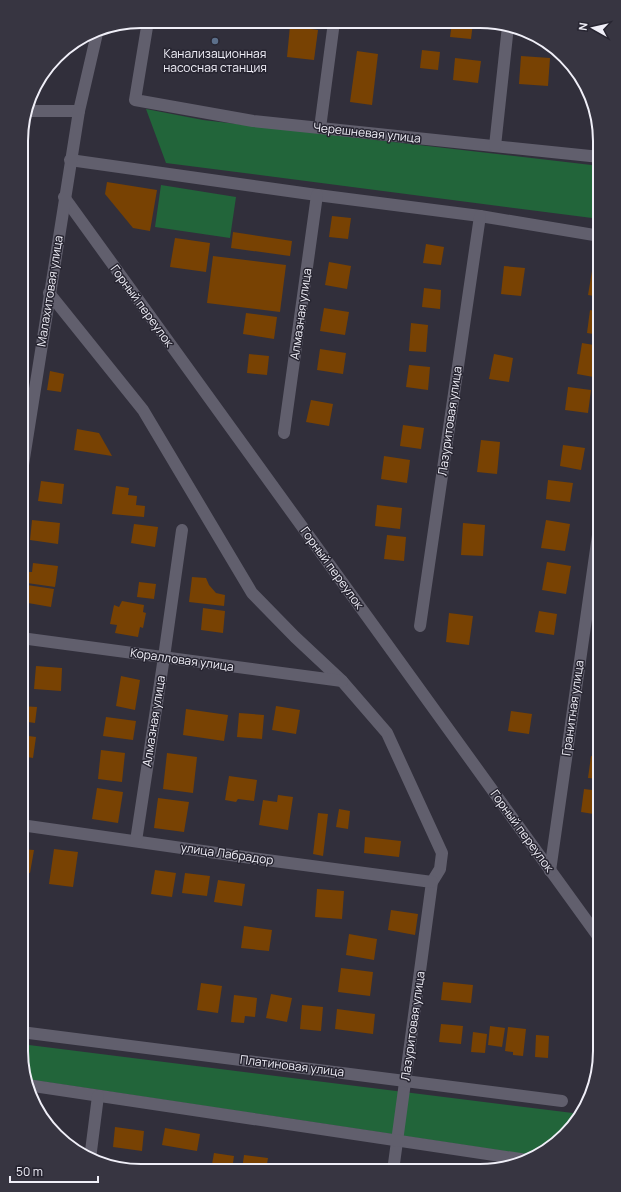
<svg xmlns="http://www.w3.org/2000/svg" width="621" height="1192" font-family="Manrope,sans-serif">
  <rect width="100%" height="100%" fill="#312f3b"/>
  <g fill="#22653a">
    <polygon points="146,109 203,120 600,166 600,219 166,163"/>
    <polygon points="161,185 236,197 230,238 155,227"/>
    <path d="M21,1044l560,70c-10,17 -27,33 -44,42l-511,-77z"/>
  </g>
  <g fill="#784203">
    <polygon points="452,23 473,23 471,39 450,37"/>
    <polygon points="290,26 318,30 314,60 287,57"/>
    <polygon points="422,50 440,52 438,70 420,68"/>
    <polygon points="357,51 378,54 372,105 350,102"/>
    <polygon points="521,56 550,58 548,86 519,84"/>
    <polygon points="455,58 481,61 478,83 453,80"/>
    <polygon points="107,182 157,190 150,231 133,228 105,194"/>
    <polygon points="332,216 351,218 348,239 329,237"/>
    <polygon points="233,232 292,241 290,256 231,248"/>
    <polygon points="175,238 210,243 206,272 170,267"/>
    <polygon points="426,244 444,247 441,265 423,263"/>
    <polygon points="213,256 286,265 280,312 207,303"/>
    <polygon points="329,262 351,266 347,289 325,285"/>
    <polygon points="504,266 525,268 521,296 501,294"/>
    <polygon points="592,271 600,272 600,297 588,295"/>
    <polygon points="424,288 441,290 440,309 422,307"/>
    <polygon points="324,308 349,312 345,335 320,331"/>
    <polygon points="590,310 600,312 600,335 587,333"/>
    <polygon points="246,313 277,317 274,339 243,334"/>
    <polygon points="411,323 428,325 426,352 409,351"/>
    <polygon points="582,343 600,346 599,378 577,374"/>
    <polygon points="320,349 346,353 343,374 317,370"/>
    <polygon points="249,354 269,356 267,375 247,373"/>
    <polygon points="494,354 513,358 509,382 489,379"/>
    <polygon points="409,365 430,367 428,390 406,387"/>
    <polygon points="50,371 64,374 61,392 47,390"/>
    <polygon points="568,387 591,390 588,413 565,410"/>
    <polygon points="311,400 333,404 329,426 306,422"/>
    <polygon points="403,425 424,428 421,449 400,446"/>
    <polygon points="77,429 99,433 112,456 74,450"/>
    <polygon points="481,440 500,442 497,474 477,472"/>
    <polygon points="563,445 585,448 581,470 560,466"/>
    <polygon points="384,456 410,460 407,483 381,479"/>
    <polygon points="548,480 573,483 570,502 546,499"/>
    <polygon points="41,481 64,484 62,504 38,501"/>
    <polygon points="116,486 129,488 128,495 137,496 136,505 145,506 144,517 112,514"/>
    <polygon points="377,505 402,508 400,529 375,526"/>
    <polygon points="32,520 60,523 58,544 30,540"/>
    <polygon points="546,520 570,524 565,551 541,548"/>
    <polygon points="463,523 485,525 483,556 461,555"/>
    <polygon points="134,524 158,527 155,547 131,543"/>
    <polygon points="387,535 406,537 404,561 384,559"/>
    <polygon points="547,562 571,566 566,594 542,590"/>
    <polygon points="33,563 58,566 55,587 27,583 29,572 32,572"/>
    <polygon points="192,577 206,578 209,585 216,593 225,595 224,606 189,602"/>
    <polygon points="139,582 156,584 154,599 137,597"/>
    <polygon points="27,585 54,589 51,607 28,603 29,593 26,592"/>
    <polygon points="122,601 144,605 143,612 146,613 143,628 140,627 138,637 115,633 117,625 110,624 114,605 119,607"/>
    <polygon points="203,608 225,611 223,633 201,630"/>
    <polygon points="539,611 557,614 554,635 535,632"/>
    <polygon points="449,613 473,616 469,645 446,642"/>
    <polygon points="36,666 62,668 61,691 34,689"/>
    <polygon points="121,676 140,680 135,710 116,706"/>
    <polygon points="596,701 600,701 600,725 593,724"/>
    <polygon points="21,706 37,707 35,723 21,721"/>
    <polygon points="276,706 300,710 296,734 272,730"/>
    <polygon points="186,709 228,715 224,741 183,735"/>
    <polygon points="511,711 532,714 529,734 508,731"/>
    <polygon points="239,713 264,715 262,739 237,737"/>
    <polygon points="106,717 136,721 133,740 103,736"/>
    <polygon points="21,735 36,737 33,758 21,756"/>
    <polygon points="101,750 125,753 122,782 98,779"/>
    <polygon points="167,753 197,757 193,793 163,789"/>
    <polygon points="591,756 600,757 600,779 588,778"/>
    <polygon points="229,776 257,780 254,801 238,799 236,802 225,800"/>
    <polygon points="97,788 123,792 118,823 92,819"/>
    <polygon points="584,789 600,791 600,815 581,812"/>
    <polygon points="278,795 293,797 288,830 259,825 263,800 277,802"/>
    <polygon points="158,798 189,802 184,832 154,828"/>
    <polygon points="339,809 350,811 348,829 336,827"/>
    <polygon points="318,813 328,814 323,856 313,854"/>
    <polygon points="365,837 401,841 399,857 364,853"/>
    <polygon points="21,849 34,850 30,873 21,872"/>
    <polygon points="54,849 78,852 73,887 49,884"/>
    <polygon points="155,870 176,873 172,897 151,894"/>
    <polygon points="185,873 210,876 207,896 182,893"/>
    <polygon points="218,880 245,884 242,906 214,902"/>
    <polygon points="317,889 344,891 342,919 315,917"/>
    <polygon points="391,910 418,914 415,935 388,930"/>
    <polygon points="244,926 272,930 269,951 241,948"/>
    <polygon points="349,934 377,939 374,960 346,955"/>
    <polygon points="341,968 373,972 370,996 338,992"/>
    <polygon points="443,982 473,985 471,1003 441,1000"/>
    <polygon points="201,983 222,986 218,1013 197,1010"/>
    <polygon points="271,994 292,998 287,1022 266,1018"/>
    <polygon points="234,995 257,998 255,1017 245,1016 244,1023 231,1022"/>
    <polygon points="302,1005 323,1007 321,1031 300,1029"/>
    <polygon points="337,1009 375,1014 373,1034 335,1029"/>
    <polygon points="441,1024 463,1026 461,1044 439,1042"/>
    <polygon points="490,1026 505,1028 502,1047 488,1045"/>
    <polygon points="508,1027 526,1029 523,1056 513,1055 513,1052 505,1051"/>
    <polygon points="473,1032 487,1034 485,1053 471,1052"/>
    <polygon points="536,1035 549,1036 548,1058 535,1057"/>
    <polygon points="577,1110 583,1111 575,1124"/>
    <polygon points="115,1127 144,1131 142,1151 113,1147"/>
    <polygon points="165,1128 200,1134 197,1151 162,1145"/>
    <polygon points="214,1153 234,1156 232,1170 211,1170"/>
    <polygon points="244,1155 268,1158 266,1170 242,1170"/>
    <polygon points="311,1167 329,1169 329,1171 310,1170"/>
  </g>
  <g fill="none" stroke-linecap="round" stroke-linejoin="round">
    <g stroke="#615f6d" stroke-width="12">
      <polyline points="148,21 135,100 253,121 600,157"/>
      <polyline points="26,111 79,111 98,29"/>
      <polyline points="320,128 334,22"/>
      <polyline points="495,146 508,26"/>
      <polyline points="70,160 317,195 480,216 600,236"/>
      <polyline points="64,197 600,939"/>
      <polyline points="49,293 143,410 252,593 295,637 342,681 387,733 442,853 440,869 432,882 393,1171"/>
      <polyline points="284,433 317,195"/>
      <polyline points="22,471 79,111"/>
      <polyline points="420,626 480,216"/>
      <polyline points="21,638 342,681"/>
      <polyline points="21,825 259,859 432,882"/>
      <polyline points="136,841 164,657 182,530"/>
      <polyline points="550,871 600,521"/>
      <polyline points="21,1032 562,1101"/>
      <polyline points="27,1085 527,1160"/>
      <polyline points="90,1159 98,1096"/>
    </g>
  </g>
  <circle fill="#5c6f8a" stroke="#272531" stroke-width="1.5" cx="215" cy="41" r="4"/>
  <g text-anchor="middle" stroke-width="3" stroke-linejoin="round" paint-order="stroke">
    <g font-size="12" fill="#f0eff8" stroke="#272531">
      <text x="215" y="58">Канализационная<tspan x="215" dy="14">насосная станция</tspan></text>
    </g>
    <g font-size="12" fill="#f0eff8" stroke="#272531">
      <text transform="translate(367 133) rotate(6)" y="4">Черешневая улица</text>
      <text transform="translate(50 291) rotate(-81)" y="4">Малахитовая улица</text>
      <text transform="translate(142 306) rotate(54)" y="4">Горный переулок</text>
      <text transform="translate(301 314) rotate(-82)" y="4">Алмазная улица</text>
      <text transform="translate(450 421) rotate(-82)" y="4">Лазуритовая улица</text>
      <text transform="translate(332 568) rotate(54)" y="4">Горный переулок</text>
      <text transform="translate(182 660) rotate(8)" y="4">Коралловая улица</text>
      <text transform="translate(573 708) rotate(-82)" y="4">Гранитная улица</text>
      <text transform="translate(154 721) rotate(-81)" y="4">Алмазная улица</text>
      <text transform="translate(522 831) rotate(54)" y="4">Горный переулок</text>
      <text transform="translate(227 854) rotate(8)" y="4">улица Лабрадор</text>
      <text transform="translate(413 1026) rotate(-82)" y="4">Лазуритовая улица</text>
      <text transform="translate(292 1066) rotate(7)" y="4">Платиновая улица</text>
    </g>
  </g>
  <path d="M0 0H621V1192H0ZM141 28H480A113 113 0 0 1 593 141V1051A113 113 0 0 1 480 1164H141A113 113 0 0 1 28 1051V141A113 113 0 0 1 141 28Z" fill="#373541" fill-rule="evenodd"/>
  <path fill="none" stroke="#f0eff8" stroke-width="2" d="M141 28H480A113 113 0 0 1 593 141V1051A113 113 0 0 1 480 1164H141A113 113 0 0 1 28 1051V141A113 113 0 0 1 141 28Z"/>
  <g transform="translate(593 28) rotate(278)" stroke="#272531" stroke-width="3" paint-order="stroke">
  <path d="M0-3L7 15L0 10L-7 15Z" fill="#f0eff8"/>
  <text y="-6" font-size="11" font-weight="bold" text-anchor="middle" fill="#f0eff8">N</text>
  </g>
  <path d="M10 1176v6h88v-6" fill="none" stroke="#f0eff8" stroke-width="2"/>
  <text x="16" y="1176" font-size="12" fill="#f0eff8" stroke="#272531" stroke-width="3" paint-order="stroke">50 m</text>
</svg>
